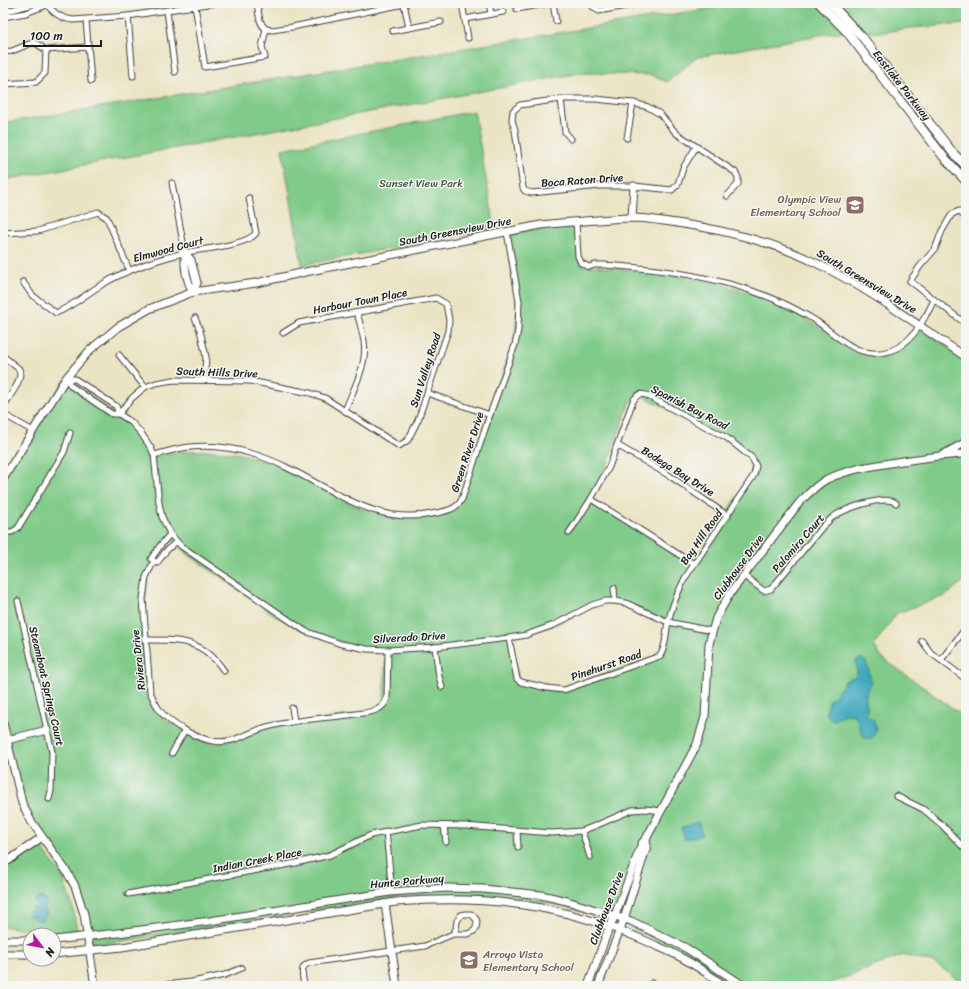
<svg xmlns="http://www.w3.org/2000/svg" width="969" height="989" font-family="Sriracha,sans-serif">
  <rect width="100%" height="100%" fill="#f6f6f2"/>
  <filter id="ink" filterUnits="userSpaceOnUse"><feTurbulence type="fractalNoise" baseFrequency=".025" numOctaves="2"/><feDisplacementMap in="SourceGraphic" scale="8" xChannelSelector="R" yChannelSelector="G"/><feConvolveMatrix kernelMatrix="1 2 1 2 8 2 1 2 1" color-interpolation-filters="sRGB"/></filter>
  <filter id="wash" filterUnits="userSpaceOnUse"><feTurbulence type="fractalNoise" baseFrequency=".012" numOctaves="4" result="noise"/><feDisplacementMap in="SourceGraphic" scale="16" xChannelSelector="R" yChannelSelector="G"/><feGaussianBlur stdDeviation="0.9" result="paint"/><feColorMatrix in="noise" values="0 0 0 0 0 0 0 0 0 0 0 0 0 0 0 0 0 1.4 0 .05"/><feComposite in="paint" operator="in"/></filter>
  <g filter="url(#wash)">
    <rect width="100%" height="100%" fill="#ebe4c4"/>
    <g fill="#80cb89" stroke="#4e7452" fill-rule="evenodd">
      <polygon points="743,3 966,3 966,24 908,28 885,32 837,32 697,57 667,82 651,75 580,73 3,180 3,123"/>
      <polygon points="474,111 495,229 302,265 282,149"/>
      <path d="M574,223l8,42 81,8 56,11 30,8 37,15 33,20 33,23 15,5h15l21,-9 14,-19 49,32v220l-21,17 -48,17 -23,32 7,12 85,61v267l-32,-22 -31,-8 -79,31h-91l-38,-25 -43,-23 -22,-10 -41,-14 -25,-7 -48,-9 -49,-3 -49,1 -24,2 -250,40 -51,7 -7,-17 -6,-29 -50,-80 -27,-95v-245l61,-99 68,46c8,9 15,19 20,30 37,-7 73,-8 108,3 56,17 99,67 161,57 7,-1 15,-1 21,-3 6,-3 11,-7 16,-10l57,-165 2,-30 -1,-14 -10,-60zM640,396l5,1 81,42 24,20 4,7 -2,9 -60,90 -103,-66 18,-34 23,-63zM172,540l11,11 96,67 20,11 71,21 16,1 -2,50 -9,10 -104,16 -54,17 -15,-3 -7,-3 -22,-15 -8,-3 -12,-16 -7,-17 -2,-76 5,-42 11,-17zM604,601l23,3 41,18 -7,29 -5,6 -101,33 -36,-10 -10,-42 43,-12z"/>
      <polygon points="35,848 43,849 63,878 66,888 72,904 77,929 72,934 56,935 3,926 3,871"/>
    </g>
    <g fill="#3da9bc" stroke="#2c626c">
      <path d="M859,659h4l3,3c1,3 5,16 5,19 0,5 -5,9 -5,15 -1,6 3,13 0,19l8,5 2,10 -3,7 -5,2 -5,-3c-4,-8 -3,-24 -18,-22 -4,1 -7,5 -11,6 -13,-5 -5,-11 -5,-20l7,-4 2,-5 5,-6v-3l5,-2 2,-3 4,1 3,-3 -1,-14z"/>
      <polygon points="698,822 702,835 685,839 681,828"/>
      <polygon points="41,897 46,900 46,905 43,909 47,912 44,919 39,921 35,919 34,916 31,917 29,916 28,912 32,908 37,909 35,902 36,900"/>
    </g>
  </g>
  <g filter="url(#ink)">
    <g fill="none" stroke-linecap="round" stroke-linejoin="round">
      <defs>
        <g id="street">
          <path d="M46,3c7,10 16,16 27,17l55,-4 86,-13"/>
          <path d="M257,3c2,9 1,20 9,26"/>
          <polyline points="404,3 409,28"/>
          <polyline points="462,3 468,38"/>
          <polyline points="489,3 491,14"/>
          <polyline points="553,3 556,21"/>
          <polyline points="590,3 591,5 599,11 642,3"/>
          <polyline points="195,6 205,67 265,57 262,47 266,29"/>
          <polyline points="517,9 550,3"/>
          <polyline points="167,11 175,72"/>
          <polyline points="3,12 38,3"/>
          <polyline points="128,16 133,76"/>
          <polyline points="3,17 26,13 47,5"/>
          <polyline points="465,19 503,12"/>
          <polyline points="86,20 91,81"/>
          <polyline points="266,29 272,30 292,27 404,4"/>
          <polyline points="393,31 441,22"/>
          <polyline points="46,50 88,47"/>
          <polyline points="3,52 12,51 34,42 46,50 45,73 36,82 3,84"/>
          <polyline points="561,99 565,132 571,139"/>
          <polyline points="627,138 633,103"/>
          <polyline points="696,147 683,168 678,184 672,190 634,186 600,186 532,193 525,191 523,188 515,130 512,120 513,111 515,109 520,105 561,99 596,99 633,103 648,107 660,114 676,133 735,172 738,177 738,184 727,196"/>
          <polyline points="172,183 185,253"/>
          <polyline points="966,218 959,211 952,214 942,231 935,249 921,265 910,281 966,324"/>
          <path d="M576,221l2,35 3,7 8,4 6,-2h10c58,4 117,12 171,35 14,6 27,13 40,21 18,12 35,31 57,32 26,2 42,-17 53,-38"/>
          <polyline points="3,233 38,231 98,212 107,218 129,270"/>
          <path d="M23,282l9,13 24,18c17,-7 31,-20 47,-29 25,-15 52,-24 80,-31 17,-4 64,-7 73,-20l-7,-35"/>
          <polyline points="928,312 934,300"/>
          <polyline points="195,318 200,330 206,357 204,380"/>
          <polyline points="119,355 145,387"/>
          <path d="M3,356l16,13c5,10 -10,28 -16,38"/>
          <polyline points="427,393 490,415"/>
          <path d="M345,411c8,-22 23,-46 19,-70 -2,-9 -4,-19 -7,-28"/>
          <polyline points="3,414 33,431"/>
          <polyline points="119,414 116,406 75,379 66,378 71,386 112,414 119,414 131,422 141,433 151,448 154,455 159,503 162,517 170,534 181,546 305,631 341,644 367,649 388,650 435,647 509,638 526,635 554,625 592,605 605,601 615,601 626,603 668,622 712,631"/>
          <polyline points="119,414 132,398 145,387 156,383 173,380 250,381 310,393 325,398 399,446 408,440 418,420 448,331 449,320 446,304 436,298 299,323 283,333"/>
          <polyline points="617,445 670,476 728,516"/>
          <path d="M154,455c12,-3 24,-7 36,-8 20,-2 44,1 63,7 65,19 111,76 184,59 10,-2 20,-4 25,-14l27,-82 26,-72 3,-15 1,-29 -12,-69"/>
          <polyline points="591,499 694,564"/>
          <polyline points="3,532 12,532 18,528 64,452 70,433"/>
          <polyline points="170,534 160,546 151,559 157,563 166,551 176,542"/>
          <path d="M154,561l-8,16 -3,22 7,93c3,7 6,13 10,19 12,14 35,27 53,30 21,4 38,-11 58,-15 28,-7 57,-8 85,-12 13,-2 26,-2 31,-15l1,-49"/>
          <path d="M743,575l21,16 7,-2 53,-64c3,-2 6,-6 9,-8 11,-8 52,-23 63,-14"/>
          <polyline points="614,588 615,601"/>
          <polyline points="18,601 52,752 51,791 49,799"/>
          <path d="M509,638l8,41 4,3 26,6 17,2 96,-34c7,-10 5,-22 8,-33 3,-15 10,-31 17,-45l69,-103 2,-9 -4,-8 -25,-20 -81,-43c-7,-2 -9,0 -13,6l-24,66 -18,32 -22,34"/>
          <path d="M145,640c35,0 58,-1 79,31"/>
          <polyline points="922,641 931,653 966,679"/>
          <polyline points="435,647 439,677 442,687"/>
          <polyline points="941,660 966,628"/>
          <polyline points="292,708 294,721"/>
          <polyline points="172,753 185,730"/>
          <polyline points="896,796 923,809 942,825 966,850"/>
          <polyline points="444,826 446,842"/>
          <polyline points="386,831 391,883 390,892"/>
          <polyline points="517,831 518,847"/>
          <polyline points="582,831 590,857"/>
          <polyline points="3,852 8,861 3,865"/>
          <polyline points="128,894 296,863 330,855 371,835 422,825 465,826 551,833 582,831 597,825 632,810 646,809 661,811"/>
          <polyline points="154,986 192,982 225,975 242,968"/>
          <path d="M304,986c-1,-10 -5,-19 5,-23l116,-17 28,-12h15l6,-3 2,-3 1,-6 -1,-3 -5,-5h-7l-3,1 -4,6 -1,8 -3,5"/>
          <polyline points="650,986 652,983"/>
        </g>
        <g id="secondary">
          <polyline points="632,218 634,186"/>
          <path d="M185,253l6,7 6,23 -4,9c-7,-12 -9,-25 -8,-39z"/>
          <polyline points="944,454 966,442"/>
          <path d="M3,479l63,-101 24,-28 28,-23 31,-18 44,-17 63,-9 54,-12 231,-46c30,-3 61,-6 91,-7 15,0 30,3 45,5 47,7 94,18 137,39 54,26 102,62 152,95"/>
          <polyline points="3,723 22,803 31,821 67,872 75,886 84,914 95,986"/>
          <polyline points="7,740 47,730"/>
          <polyline points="8,861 42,837"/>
          <polyline points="385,904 397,986"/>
          <polyline points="3,940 30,940"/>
          <polyline points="54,940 118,933 210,921 390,892 447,888 483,889 541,895 567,901 631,921 686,948 744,986"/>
          <polyline points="3,954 30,954"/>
          <path d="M54,954l68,-7 274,-45c91,-7 166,2 250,39 12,6 24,10 36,17 15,8 29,18 43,28"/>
          <path d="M588,986l19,-53 8,-18 27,-72 4,-4 51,-95 8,-27 4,-73 7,-26 13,-23 70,-92c8,-8 17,-18 28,-24 22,-10 45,-13 69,-17 22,-3 45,-7 67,-8l3,-1"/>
          <polyline points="598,986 624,919 647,846 646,839"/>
        </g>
        <g id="primary">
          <polyline points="819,3 847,32 943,156 966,181"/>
          <polyline points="830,3 863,38 953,153 966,166"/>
        </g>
      </defs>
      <use href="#street" stroke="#3b3a35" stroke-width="7"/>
      <use href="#secondary" stroke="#3b3a35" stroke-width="9"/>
      <use href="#primary" stroke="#3b3a35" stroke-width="10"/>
      <use href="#street" stroke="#fff" stroke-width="5"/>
      <use href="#secondary" stroke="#fff" stroke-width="7"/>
      <use href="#primary" stroke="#fff" stroke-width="8"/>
    </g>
  </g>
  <defs>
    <symbol id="school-square" viewBox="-11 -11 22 22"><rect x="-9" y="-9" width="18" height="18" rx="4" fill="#8d6e63" stroke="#f6f6f2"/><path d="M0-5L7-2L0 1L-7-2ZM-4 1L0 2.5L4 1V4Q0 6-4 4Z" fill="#fff"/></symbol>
  </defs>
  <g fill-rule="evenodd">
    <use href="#school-square" x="844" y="194" width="22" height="22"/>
    <use href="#school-square" x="458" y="949" width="22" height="22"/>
  </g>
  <g text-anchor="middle" stroke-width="3" stroke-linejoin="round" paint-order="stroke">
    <g font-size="11" fill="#1c1c1c" stroke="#f6f6f2">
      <text transform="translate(902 85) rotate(52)" y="4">Eastlake Parkway</text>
      <text transform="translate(582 180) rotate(-4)" y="4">Boca Raton Drive</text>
      <text transform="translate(455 231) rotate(-11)" y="4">South Greensview Drive</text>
      <text transform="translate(168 249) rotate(-15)" y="4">Elmwood Court</text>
      <text transform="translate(867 281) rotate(31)" y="4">South Greensview Drive</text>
      <text transform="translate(360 301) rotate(-11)" y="4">Harbour Town Place</text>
      <text transform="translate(425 370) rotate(-72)" y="4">Sun Valley Road</text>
      <text transform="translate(217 372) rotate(2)" y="4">South Hills Drive</text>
      <text transform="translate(690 407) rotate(27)" y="4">Spanish Bay Road</text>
      <text transform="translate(467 452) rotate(-72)" y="4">Green River Drive</text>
      <text transform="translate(678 471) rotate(32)" y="4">Bodega Bay Drive</text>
      <text transform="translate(701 537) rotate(-55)" y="4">Bay Hill Road</text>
      <text transform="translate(798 543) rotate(-49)" y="4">Palomira Court</text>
      <text transform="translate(738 567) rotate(-54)" y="4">Clubhouse Drive</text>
      <text transform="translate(409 637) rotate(-3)" y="4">Silverado Drive</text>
      <text transform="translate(138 660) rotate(-96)" y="4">Riviera Drive</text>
      <text transform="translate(606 665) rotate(-19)" y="4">Pinehurst Road</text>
      <text transform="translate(47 686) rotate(77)" y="4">Steamboat Springs Court</text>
      <text transform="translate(257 860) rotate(-11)" y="4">Indian Creek Place</text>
      <text transform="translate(407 881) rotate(-5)" y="4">Hunte Parkway</text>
      <text transform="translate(606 908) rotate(-69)" y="4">Clubhouse Drive</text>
    </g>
    <g font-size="11" fill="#3f5942" stroke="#f6f6f2">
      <text x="421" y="187">Sunset View Park</text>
    </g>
    <g font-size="11" fill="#785e54" stroke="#f6f6f2" text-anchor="end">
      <text x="841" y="203">Olympic View<tspan x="841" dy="13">Elementary School</tspan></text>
      <text x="483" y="958" text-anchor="start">Arroyo Vista<tspan x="483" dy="13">Elementary School</tspan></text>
    </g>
  </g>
  <rect width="969" height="989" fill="none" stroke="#f6f6f2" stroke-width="16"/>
  <g transform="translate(42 947) rotate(122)"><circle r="19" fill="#f6f6f2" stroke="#9f9f9c"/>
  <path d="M0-3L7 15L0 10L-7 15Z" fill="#b5179e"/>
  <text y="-6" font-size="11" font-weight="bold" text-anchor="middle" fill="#1c1c1c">N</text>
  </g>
  <path d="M24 40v6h77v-6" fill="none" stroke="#1c1c1c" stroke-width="2"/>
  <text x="30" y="40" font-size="12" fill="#1c1c1c" stroke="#f6f6f2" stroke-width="3" paint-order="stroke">100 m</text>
</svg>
